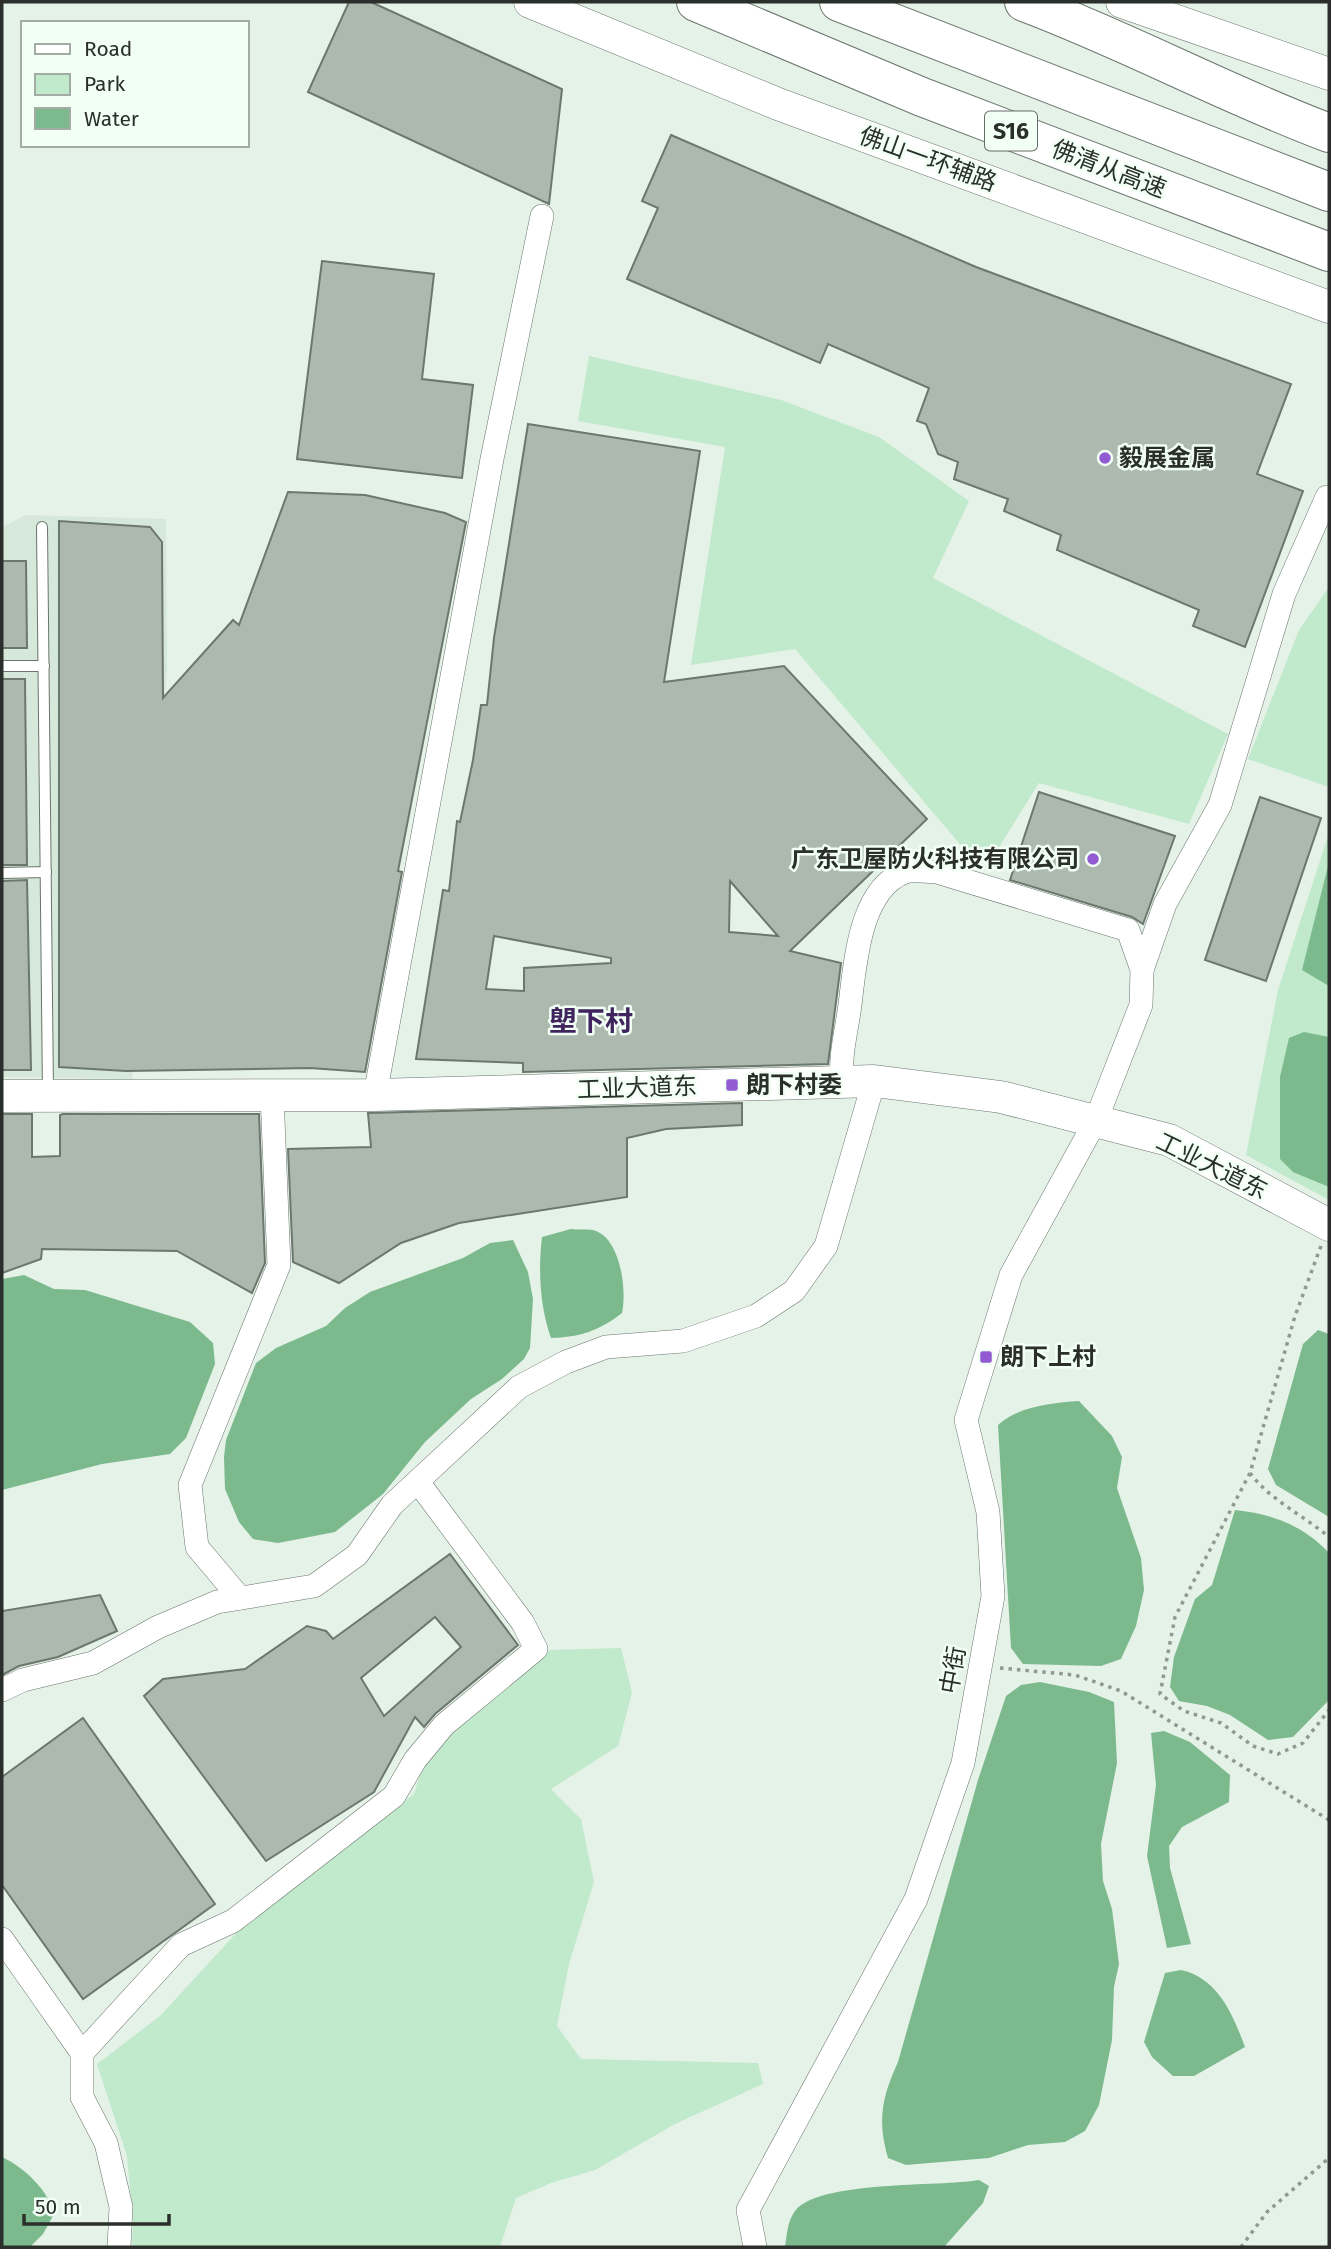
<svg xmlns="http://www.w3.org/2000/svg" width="1331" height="2249" font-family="'Fira Sans','Noto Sans SC',sans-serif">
  <rect width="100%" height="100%" fill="#e5f2e8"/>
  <polygon fill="#d5e8d9" points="26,515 166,519 167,671 132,1079 2,1077 2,527"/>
  <g fill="#c1e9cb">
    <polygon points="589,356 781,400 879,437 969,501 933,578 1228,734 1189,824 1039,783 991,860 969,855 795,649 691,665 725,447 578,421"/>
    <polygon points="1329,587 1329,787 1248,759 1299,630"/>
    <polygon points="1329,833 1329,1200 1246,1155 1278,990"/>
    <polygon points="621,1648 632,1693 618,1746 551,1789 581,1819 594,1882 569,1964 557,2026 581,2059 758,2063 763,2084 675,2124 595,2170 551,2183 516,2198 500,2247 132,2247 133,2221 127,2156 97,2064 160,2016 240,1929 414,1794 423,1765 459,1718 550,1650"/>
  </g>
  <g fill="#7cba8e">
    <polygon points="1329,862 1329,986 1302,970"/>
    <polygon points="1304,1032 1329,1037 1329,1187 1293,1172 1280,1159 1280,1077 1289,1038"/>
    <path d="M571,1229c7,1 15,0 22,1 28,7 34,61 29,83 -23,18 -42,24 -71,25 -11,-31 -13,-68 -9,-101z"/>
    <polygon points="513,1240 528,1272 533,1299 530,1348 524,1359 502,1379 471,1399 425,1442 383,1494 335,1532 278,1543 253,1539 239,1522 225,1489 224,1457 226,1440 256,1363 276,1348 326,1326 345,1308 370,1292 463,1258 490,1243"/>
    <polygon points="24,1275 54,1289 85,1290 190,1322 213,1343 215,1364 186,1438 170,1454 102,1464 2,1490 2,1279"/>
    <polygon points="1318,1330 1329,1334 1329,1517 1276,1485 1268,1469 1303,1344"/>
    <path d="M1079,1401l33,35 10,21 -5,31 24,70 3,32 -8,36 -15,33 -20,7 -78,-2 -12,-16 -13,-223c21,-19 54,-22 81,-24z"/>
    <path d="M1235,1510c37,4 68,15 94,43v147l-36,37 -25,3 -38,-25 -23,-9 -28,-5 -9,-14 4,-30 21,-58 17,-14z"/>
    <path d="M1040,1682l49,10 25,10 3,61 -16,81 2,37 9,28 7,55 -5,23 -2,53 -13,65 -14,26 -20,11 -37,3 -39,13 -83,7 -18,-7c-11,-38 -6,-61 10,-96l80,-282 28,-84 15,-11z"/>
    <polygon points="1164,1731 1190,1742 1230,1775 1229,1802 1182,1827 1169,1846 1170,1868 1191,1944 1167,1948 1147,1856 1156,1785 1151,1733"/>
    <path d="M1181,1970c37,8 52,45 64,77l-51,29h-21l-21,-19 -8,-15 21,-69z"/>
    <path d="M2,2157c23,11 46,33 52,57l-11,20 -13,13h-28z"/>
    <path d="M979,2180l10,6 -6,17 -39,44h-159c2,-12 2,-25 10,-36 24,-31 144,-24 184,-31z"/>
  </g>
  <g fill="#adb9af" stroke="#6c776e" stroke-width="2" fill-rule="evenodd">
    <polygon points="349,2 371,2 562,89 549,204 308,92"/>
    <polygon points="671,135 976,267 1291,384 1257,474 1303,491 1245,647 1193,626 1199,610 1057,550 1061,535 1004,511 1008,499 954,479 958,462 938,454 926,424 917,421 929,388 828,344 820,363 627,279 658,208 642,201"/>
    <polygon points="322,261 434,274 422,379 473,385 462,478 297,459"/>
    <path d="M528,424l172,27 -36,231 120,-16 143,153 -137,132 51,12 -13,101 -305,8v-9l-107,-4 27,-169 6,1 8,-70 3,1 13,-62 8,-55h6l7,-67zM730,881l48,55 -49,-4zM494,936l117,22v5l-87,5v23l-38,-2z"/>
    <polygon points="288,492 365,495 445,513 466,522 398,871 402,872 365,1072 310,1068 126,1071 59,1067 59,521 150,527 162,542 163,698 233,620 239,625"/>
    <polygon points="2,561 26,561 27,648 2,648"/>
    <polygon points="2,679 25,679 27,865 2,865"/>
    <polygon points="1039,792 1175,836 1143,924 1132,917 1010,880"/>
    <polygon points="1260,797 1321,818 1266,981 1205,960"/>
    <polygon points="27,880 31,1070 2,1070 2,881"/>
    <polygon points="742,1103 742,1125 666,1129 627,1138 627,1197 459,1223 401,1243 339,1283 293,1262 288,1149 371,1147 368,1113"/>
    <polygon points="2,1114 32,1114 32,1157 60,1156 60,1115 63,1114 259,1114 265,1263 252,1293 177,1251 42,1249 41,1259 2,1273"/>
    <path d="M450,1554l68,91 -83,69 -11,13 -9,-10 -41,75 -108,69 -122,-165 19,-17 82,-10 62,-43 19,5 7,8zM435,1617l26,30 -77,69 -23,-38z"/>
    <polygon points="100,1595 117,1631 58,1657 19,1666 2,1675 2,1611"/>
    <polygon points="83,1718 215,1904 83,1999 2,1885 2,1777"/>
  </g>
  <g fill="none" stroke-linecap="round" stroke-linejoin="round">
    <defs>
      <g id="lane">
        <polyline points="42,527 48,1093"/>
        <polyline points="2,666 44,666"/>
        <polyline points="2,873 46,872"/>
      </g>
      <g id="street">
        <polyline points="1142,970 1165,904 1220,805 1284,594 1327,497"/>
        <polyline points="375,1095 492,459 542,216"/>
        <polyline points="240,1598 197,1547 190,1485 279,1265 272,1095"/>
        <polyline points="2,1690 23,1680 93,1663 158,1627 217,1602 314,1586 357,1555 392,1505 519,1387 566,1362 606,1347 683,1341 756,1316 794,1291 826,1246 874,1081"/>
        <polyline points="2,1939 82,2053"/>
        <polyline points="119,2247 121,2207 106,2143 82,2097 82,2053 181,1945 233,1921 394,1796 415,1760 444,1725 536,1649 523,1623 418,1482"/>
        <path d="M755,2247l-7,-37 168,-311 47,-136 30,-167 -5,-84 -22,-92 45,-145 85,-155 45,-115 1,-35 -14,-40 -191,-58c-9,0 -24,-3 -32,0 -48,18 -50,99 -56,140 -4,25 -9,45 -7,70"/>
      </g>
      <g id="secondary">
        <polyline points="530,2 778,104 1329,307"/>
        <polyline points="1122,2 1329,74"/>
        <polyline points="2,1096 375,1095 874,1081 1001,1097 1169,1140 1329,1225"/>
      </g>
      <g id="highway">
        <polyline points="696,2 922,97 1329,252"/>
        <polyline points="839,2 1329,192"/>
        <path d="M1024,2c104,39 201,92 305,131"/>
      </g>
    </defs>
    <use href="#lane" stroke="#6a756d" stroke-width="12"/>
    <use href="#street" stroke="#6a756d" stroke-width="24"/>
    <use href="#secondary" stroke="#6a756d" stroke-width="33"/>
    <use href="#highway" stroke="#6a756d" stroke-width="40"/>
    <g stroke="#8f9891" stroke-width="3.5" stroke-dasharray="3.5 5" stroke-linecap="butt">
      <polyline points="1321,1246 1295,1316 1250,1473 1175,1617 1160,1694 1184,1711 1221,1723 1253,1746 1278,1754 1303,1743 1329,1710"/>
      <path d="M1250,1473c20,27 53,42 79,64"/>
      <polyline points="1000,1668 1075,1675 1121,1691 1329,1820"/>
      <polyline points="1241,2247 1267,2212 1329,2158"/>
    </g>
    <use href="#lane" stroke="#fff" stroke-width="10"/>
    <use href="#street" stroke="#fff" stroke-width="23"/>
    <use href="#secondary" stroke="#fff" stroke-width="32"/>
    <use href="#highway" stroke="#fff" stroke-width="38"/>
  </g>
  <g fill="#925ad3" stroke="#f2fff5" stroke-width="2.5">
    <circle cx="1105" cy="458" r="7"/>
    <circle cx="1093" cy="859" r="7"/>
    <rect x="725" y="1078" width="14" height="14" rx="3.5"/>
    <rect x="979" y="1350" width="14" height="14" rx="3.5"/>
  </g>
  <g text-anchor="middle" stroke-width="5" stroke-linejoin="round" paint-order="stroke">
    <rect fill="#f2fff5" stroke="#666d68" stroke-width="2" x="985" y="111.5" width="52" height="39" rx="5"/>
    <g font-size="23" font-weight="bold" fill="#2a2f2b">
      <text x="1011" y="139">S16</text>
    </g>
    <g font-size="24" fill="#2a2f2b" stroke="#f2fff5">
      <text transform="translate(928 159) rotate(20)" y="8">佛山一环辅路</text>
      <text transform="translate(1109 169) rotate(21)" y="8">佛清从高速</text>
      <text transform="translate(637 1088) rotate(-2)" y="8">工业大道东</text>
      <text transform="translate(1212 1166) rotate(26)" y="8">工业大道东</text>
      <text transform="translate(953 1670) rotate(-80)" y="8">中街</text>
    </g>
    <g font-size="24" font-weight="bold" fill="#2a2f2b" stroke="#f2fff5" text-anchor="start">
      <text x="1119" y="466">毅展金属</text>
      <text x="1079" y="867" text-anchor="end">广东卫屋防火科技有限公司</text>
      <text x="746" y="1093">朗下村委</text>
      <text x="1000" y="1365">朗下上村</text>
    </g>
    <g font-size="28" font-weight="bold" fill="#3f245e" stroke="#f2fff5">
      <text x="591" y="1031">塱下村</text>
    </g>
  </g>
  <rect width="1331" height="2249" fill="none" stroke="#2a2f2b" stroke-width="7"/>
  <rect x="21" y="21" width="228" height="126" fill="#f2fff5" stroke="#a2aca4" stroke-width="2"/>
  <rect x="35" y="44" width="35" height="10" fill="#ffffff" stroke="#a2aca4" stroke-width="2"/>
  <text x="84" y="56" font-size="21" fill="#2a2f2b">Road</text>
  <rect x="35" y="74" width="35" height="21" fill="#c1e9cb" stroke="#a2aca4" stroke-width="2"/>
  <text x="84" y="91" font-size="21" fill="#2a2f2b">Park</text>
  <rect x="35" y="108" width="35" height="21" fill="#7cba8e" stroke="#a2aca4" stroke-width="2"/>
  <text x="84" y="126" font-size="21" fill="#2a2f2b">Water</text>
  <path d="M24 2214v10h145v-10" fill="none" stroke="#2a2f2b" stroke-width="3.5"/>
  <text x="35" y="2214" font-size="21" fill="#2a2f2b" stroke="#f2fff5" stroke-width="5" paint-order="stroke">50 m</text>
</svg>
